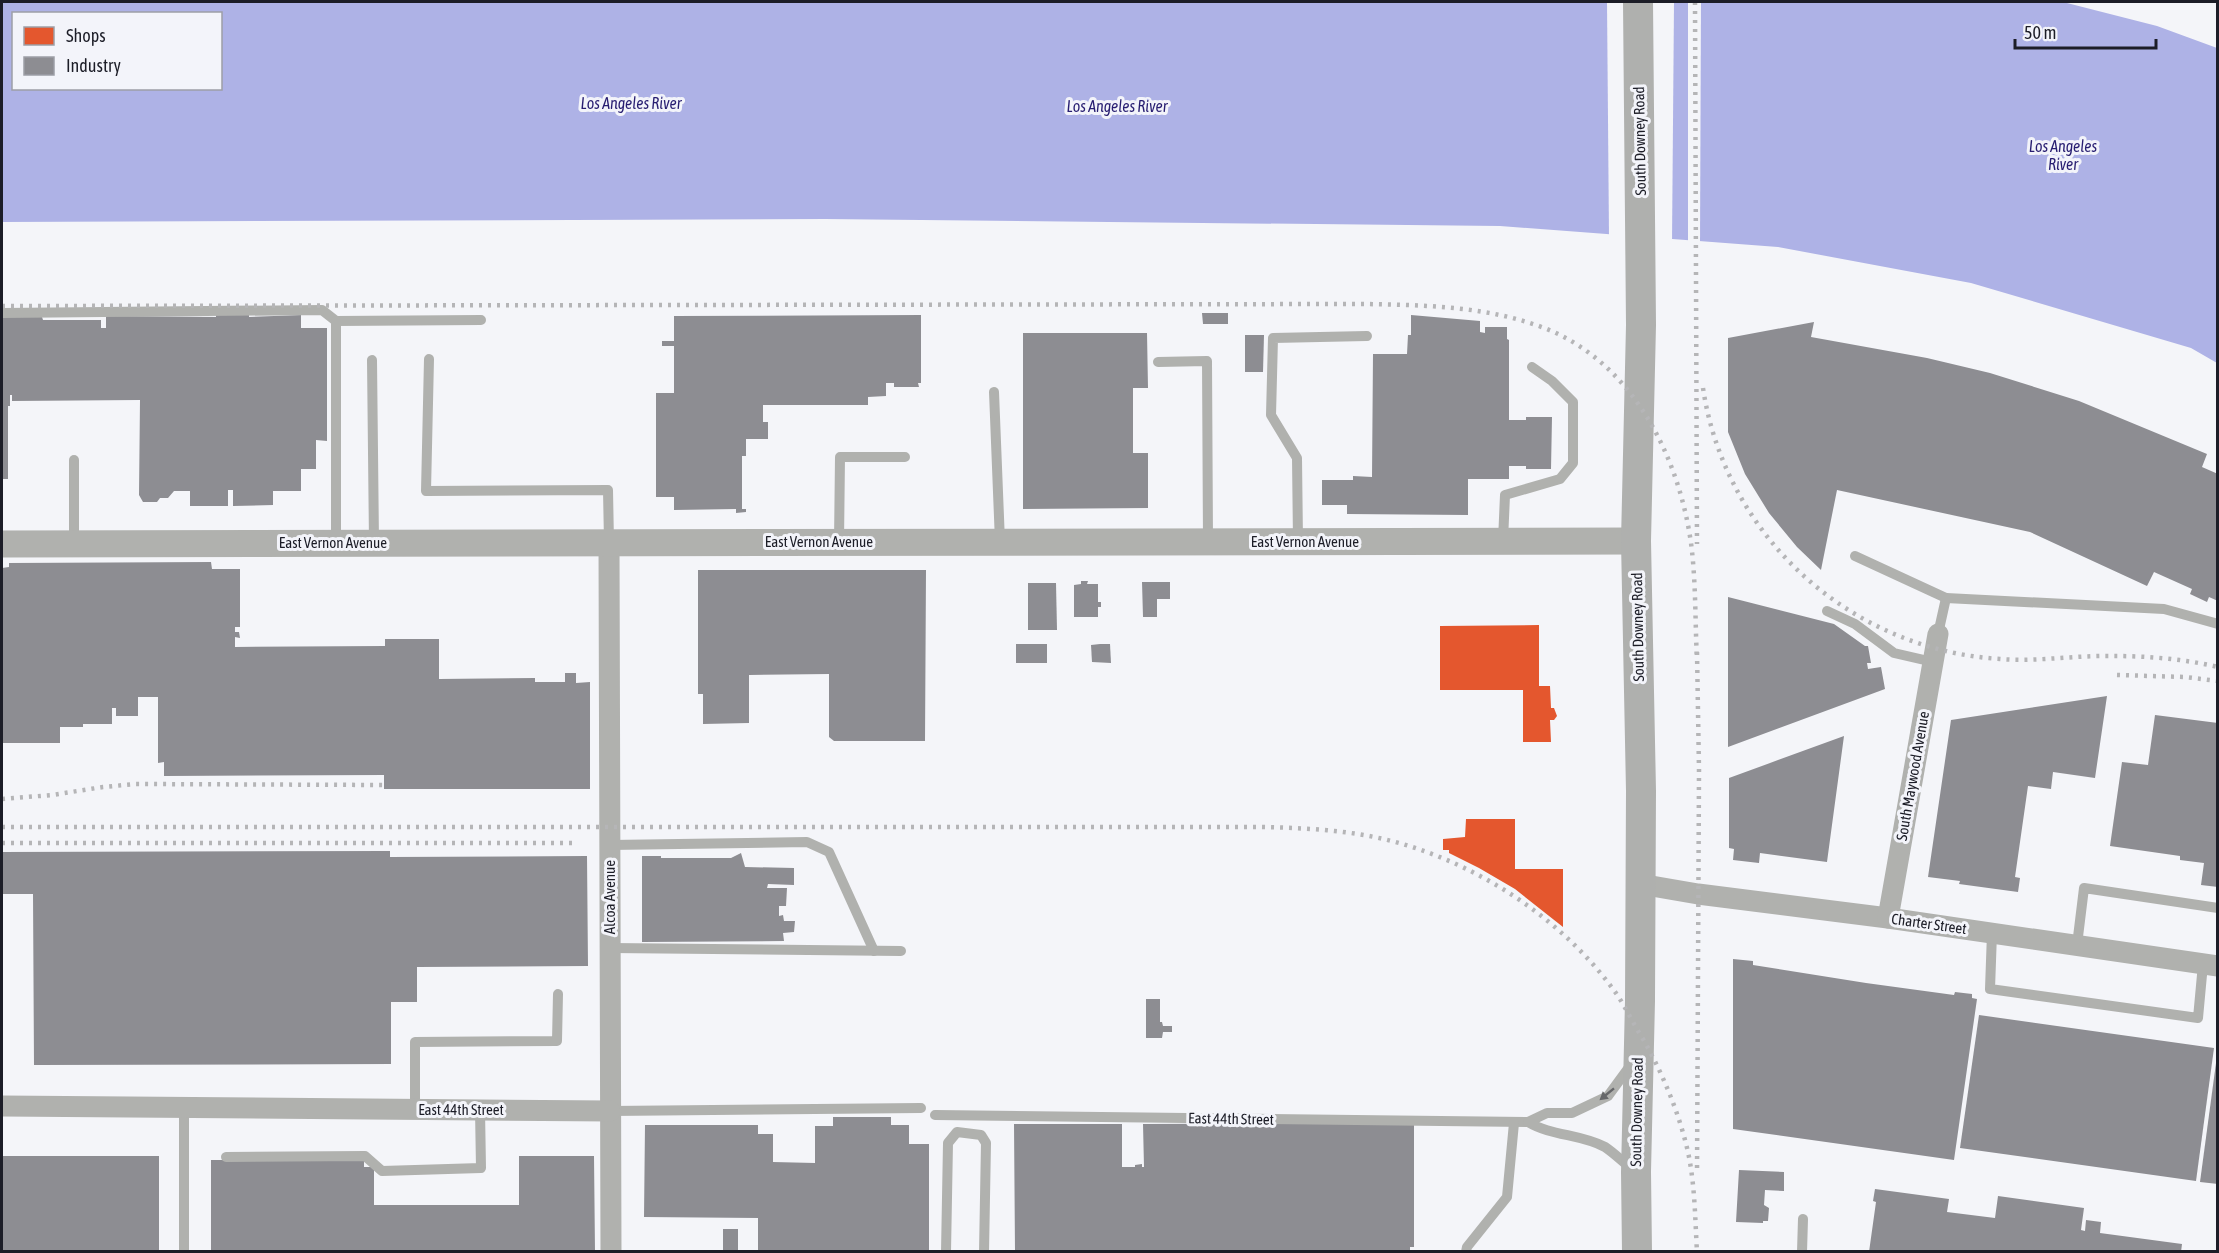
<svg xmlns="http://www.w3.org/2000/svg" width="2219" height="1253" font-family="'Asap Condensed',sans-serif">
  <rect width="100%" height="100%" fill="#f4f5f9"/>
  <path fill="#aeb2e6" fill-rule="evenodd" d="M2,2h2061l94,24 60,22v315l-26,-15 -220,-65 -193,-36 -278,-21 -675,-7 -823,3zM14,14h206v74h-206z"/>
  <g fill="#f4f5f9">
    <polygon points="1607,2 1674,2 1672,242 1609,237"/>
    <polygon points="1688,2 1701,2 1700,244 1688,243"/>
  </g>
  <g fill="#e4572e">
    <polygon points="1539,625 1539,686 1550,686 1551,708 1554,708 1557,716 1554,720 1550,720 1551,742 1523,742 1523,690 1440,690 1440,626"/>
    <polygon points="1466,819 1515,819 1515,869 1563,869 1563,927 1515,889 1479,868 1449,853 1449,850 1443,850 1443,839 1465,837"/>
  </g>
  <g fill="#8d8d92">
    <polygon points="1202,313 1228,313 1228,324 1203,324"/>
    <polygon points="216,314 249,314 249,317 301,315 301,328 327,328 327,441 316,440 316,469 301,469 301,491 273,491 273,505 233,506 233,490 228,490 228,506 190,506 190,491 174,491 168,498 160,498 157,502 143,502 139,495 140,400 12,401 12,395 10,395 10,406 8,406 8,479 2,479 2,317 42,317 43,320 101,320 101,328 106,328 106,316 216,317"/>
    <polygon points="921,315 921,383 918,383 919,387 894,387 894,383 886,383 886,396 868,397 868,405 763,405 763,422 768,422 768,439 746,439 746,456 742,456 742,509 746,509 746,512 736,513 736,509 674,510 674,497 656,497 656,393 674,393 674,346 662,346 662,341 674,341 674,316"/>
    <polygon points="1411,315 1480,321 1480,332 1485,333 1485,327 1507,327 1507,339 1509,340 1509,420 1526,420 1526,417 1552,417 1551,469 1526,469 1526,466 1509,466 1509,479 1468,479 1468,515 1347,514 1347,505 1322,505 1322,480 1353,480 1353,476 1372,477 1373,354 1407,354 1408,335 1411,335"/>
    <polygon points="1814,322 1811,337 1927,358 1990,373 2079,401 2207,454 2202,467 2218,474 2218,601 2209,597 2207,602 2190,594 2192,589 2154,572 2147,586 2030,532 1837,490 1821,570 1797,547 1769,513 1745,474 1728,432 1728,338"/>
    <polygon points="1023,333 1147,333 1148,388 1133,388 1133,453 1148,453 1148,508 1023,509"/>
    <polygon points="1245,335 1264,335 1263,372 1245,372"/>
    <polygon points="211,562 212,569 240,569 240,627 235,627 235,632 239,632 240,638 235,637 235,647 385,646 385,639 439,639 439,679 535,678 535,682 565,682 565,673 576,673 576,683 590,682 590,789 384,789 384,775 164,776 164,762 158,763 158,697 138,697 138,716 116,716 116,708 112,708 112,724 83,724 83,727 60,727 60,743 2,743 2,568 9,567 9,563"/>
    <polygon points="698,570 926,570 925,741 834,741 829,737 829,674 749,675 749,723 703,724 703,694 698,694"/>
    <polygon points="1081,581 1088,581 1087,584 1098,584 1098,602 1101,602 1101,607 1098,607 1098,617 1074,617 1074,585 1081,584"/>
    <polygon points="1142,582 1170,582 1170,599 1157,599 1157,617 1143,617"/>
    <polygon points="1028,583 1056,583 1057,630 1028,630"/>
    <polygon points="1728,597 1834,624 1865,646 1868,646 1871,663 1867,663 1868,669 1881,667 1885,689 1728,747"/>
    <rect x="1016" y="644" width="31" height="19"/>
    <polygon points="1100,644 1110,644 1111,663 1092,662 1091,645"/>
    <polygon points="2107,696 2095,778 2053,772 2051,789 2028,786 2015,877 2020,878 2018,892 1959,884 1960,881 1928,877 1951,720"/>
    <polygon points="2155,715 2218,723 2218,887 2201,885 2204,863 2180,860 2180,856 2110,846 2122,762 2148,765"/>
    <polygon points="1844,736 1827,862 1760,853 1759,863 1733,860 1734,849 1729,848 1729,778"/>
    <polygon points="390,851 390,857 587,856 588,966 417,967 417,1002 391,1002 391,1064 34,1065 33,894 2,894 2,852"/>
    <polygon points="741,853 745,867 794,868 794,885 768,884 767,888 787,888 786,906 779,906 779,916 783,915 784,921 795,921 794,932 783,933 784,941 642,942 642,856 661,856 661,858 731,858"/>
    <polygon points="1733,959 1753,961 1753,965 1866,983 1954,995 1955,992 1972,994 1972,998 1977,999 1954,1160 1733,1129"/>
    <polygon points="1146,999 1160,999 1160,1022 1162,1022 1163,1026 1172,1026 1172,1032 1163,1032 1162,1038 1146,1038"/>
    <polygon points="1979,1015 2214,1048 2196,1181 1960,1148"/>
    <polygon points="2216,1063 2218,1063 2218,1184 2200,1182"/>
    <polygon points="833,1117 891,1117 891,1125 909,1125 909,1144 929,1144 929,1252 758,1252 758,1218 644,1217 645,1125 758,1125 758,1134 773,1134 773,1162 815,1163 815,1126 833,1126"/>
    <polygon points="1409,1123 1414,1125 1414,1247 1410,1247 1410,1252 1015,1252 1014,1124 1122,1124 1122,1167 1135,1167 1135,1165 1142,1164 1142,1167 1144,1167 1143,1124"/>
    <rect x="2" y="1156" width="157" height="96"/>
    <polygon points="519,1156 594,1156 595,1252 211,1252 211,1160 364,1160 364,1167 374,1167 374,1205 519,1205"/>
    <polygon points="1739,1170 1784,1172 1784,1191 1765,1190 1764,1205 1769,1208 1768,1221 1763,1221 1763,1223 1736,1222"/>
    <polygon points="1875,1189 1949,1199 1947,1212 1995,1218 1998,1196 2084,1208 2081,1230 2085,1231 2086,1220 2101,1222 2100,1233 2182,1244 2181,1252 1869,1252 1876,1202 1873,1201"/>
    <rect x="723" y="1229" width="15" height="23"/>
  </g>
  <g fill="none" stroke-linecap="round" stroke-linejoin="round">
    <g stroke="#b0b1ae" stroke-width="10">
      <polyline points="2,313 322,310 336,321"/>
      <polyline points="429,359 426,491 608,490 609,542"/>
      <polyline points="372,360 374,543"/>
      <polyline points="1158,362 1207,361 1208,541"/>
      <polyline points="994,392 1000,542"/>
      <polyline points="74,460 74,543"/>
      <polyline points="1298,541 1297,458 1271,415 1273,338 1367,336"/>
      <polyline points="1503,541 1505,495 1560,479 1573,463 1573,402 1552,381 1532,367"/>
      <polyline points="839,542 840,457 905,457"/>
      <polyline points="336,543 336,321 481,320"/>
      <polyline points="1855,556 1946,598"/>
      <polyline points="1827,611 1855,624 1894,653 1933,662"/>
      <polyline points="1938,634 1946,598 2164,609 2218,624"/>
      <polyline points="610,845 807,842 829,852 874,951"/>
      <polyline points="1992,933 1990,989 2198,1018 2203,964"/>
      <polyline points="2077,945 2084,888 2218,908"/>
      <polyline points="610,948 901,951"/>
      <polyline points="415,1109 415,1042 557,1041 558,994"/>
      <polyline points="610,1111 921,1108"/>
      <polyline points="935,1115 1528,1122 1547,1113 1572,1113 1608,1096 1630,1066"/>
      <path d="M1528,1122c23,14 53,12 77,25 9,6 18,15 26,21"/>
      <polyline points="226,1157 365,1156 382,1171 481,1168 480,1110"/>
      <polyline points="184,1252 184,1107"/>
      <polyline points="946,1252 948,1143 957,1132 981,1135 986,1143 984,1252"/>
      <polyline points="1466,1252 1467,1247 1507,1197 1514,1123"/>
      <polyline points="1802,1252 1803,1219"/>
    </g>
    <g stroke="#b0b1ae" stroke-width="21">
      <polyline points="609,543 611,1252"/>
      <polyline points="1640,884 1698,894 1888,918 2218,966"/>
      <polyline points="1888,918 1938,634"/>
      <polyline points="2,1106 610,1111"/>
    </g>
    <polyline stroke="#b0b1ae" stroke-width="27" points="2,544 1636,541"/>
    <polyline stroke="#afb0ae" stroke-width="30" points="1637,1252 1636,1172 1640,1001 1641,791 1636,541 1641,325 1638,2"/>
    <g stroke="#b5b5b7" stroke-width="4.5" stroke-dasharray="3 6" stroke-linecap="butt">
      <polyline points="1695,2 1697,544"/>
      <path d="M2,306l1363,-2c57,1 116,2 171,21 92,31 142,126 155,218 5,38 4,79 6,117"/>
      <path d="M1703,388c22,148 147,262 297,271 38,3 76,-4 114,-3 34,0 70,3 104,11"/>
      <polyline points="1697,652 1699,770 1697,1174"/>
      <polyline points="2117,675 2185,677 2218,681"/>
      <polyline points="2,799 52,795 103,787 136,784 383,785"/>
      <path d="M2,827h1258c47,1 93,3 139,16 85,24 168,80 219,153 9,14 16,29 25,43 20,35 36,74 45,113 7,33 7,66 9,100"/>
      <polyline points="2,843 577,843"/>
    </g>
  </g>
  <defs><path id="oneway-solid" d="M-6-.8H1V-3.2L6.5 0L1 3.2V.8H-6Z" transform="scale(1.5)"/></defs>
  <use fill="#66676a" href="#oneway-solid" transform="translate(1607 1094) rotate(141)"/>
  <g text-anchor="middle" stroke-width="6" stroke-linejoin="round" paint-order="stroke">
    <g font-size="15" fill="#1c1d27" stroke="#f3f4fa">
      <text transform="translate(1640 141) rotate(-91)" y="5">South Downey Road</text>
      <text x="819" y="547">East Vernon Avenue</text>
      <text x="1305" y="547">East Vernon Avenue</text>
      <text x="333" y="548">East Vernon Avenue</text>
      <text transform="translate(1638 627) rotate(-91)" y="5">South Downey Road</text>
      <text transform="translate(1913 776) rotate(-80)" y="5">South Maywood Avenue</text>
      <text transform="translate(610 897) rotate(-90)" y="5">Alcoa Avenue</text>
      <text transform="translate(1929 924) rotate(8)" y="5">Charter Street</text>
      <text x="461" y="1115">East 44th Street</text>
      <text transform="translate(1637 1112) rotate(-89)" y="5">South Downey Road</text>
      <text transform="translate(1231 1119) rotate(1)" y="5">East 44th Street</text>
    </g>
    <g font-size="16" font-style="italic" fill="#271d71" stroke="#f3f4fa">
      <text x="631" y="109">Los Angeles River</text>
      <text x="1117" y="112">Los Angeles River</text>
      <text x="2063" y="152">Los Angeles<tspan x="2063" dy="18">River</tspan></text>
    </g>
  </g>
  <rect width="2219" height="1253" fill="none" stroke="#1c1d27" stroke-width="6"/>
  <rect x="12" y="12" width="210" height="78" fill="#f3f4fa" stroke="#9d9ea6" stroke-width="1.5"/>
  <rect x="24" y="27" width="30" height="18" fill="#e4572e" stroke="#9d9ea6" stroke-width="1.5"/>
  <text x="66" y="42" font-size="18" fill="#1c1d27">Shops</text>
  <rect x="24" y="57" width="30" height="18" fill="#8d8d92" stroke="#9d9ea6" stroke-width="1.5"/>
  <text x="66" y="72" font-size="18" fill="#1c1d27">Industry</text>
  <path d="M2015 39v9h141v-9" fill="none" stroke="#1c1d27" stroke-width="3"/>
  <text x="2024" y="39" font-size="18" fill="#1c1d27" stroke="#f3f4fa" stroke-width="4.5" paint-order="stroke">50 m</text>
</svg>
